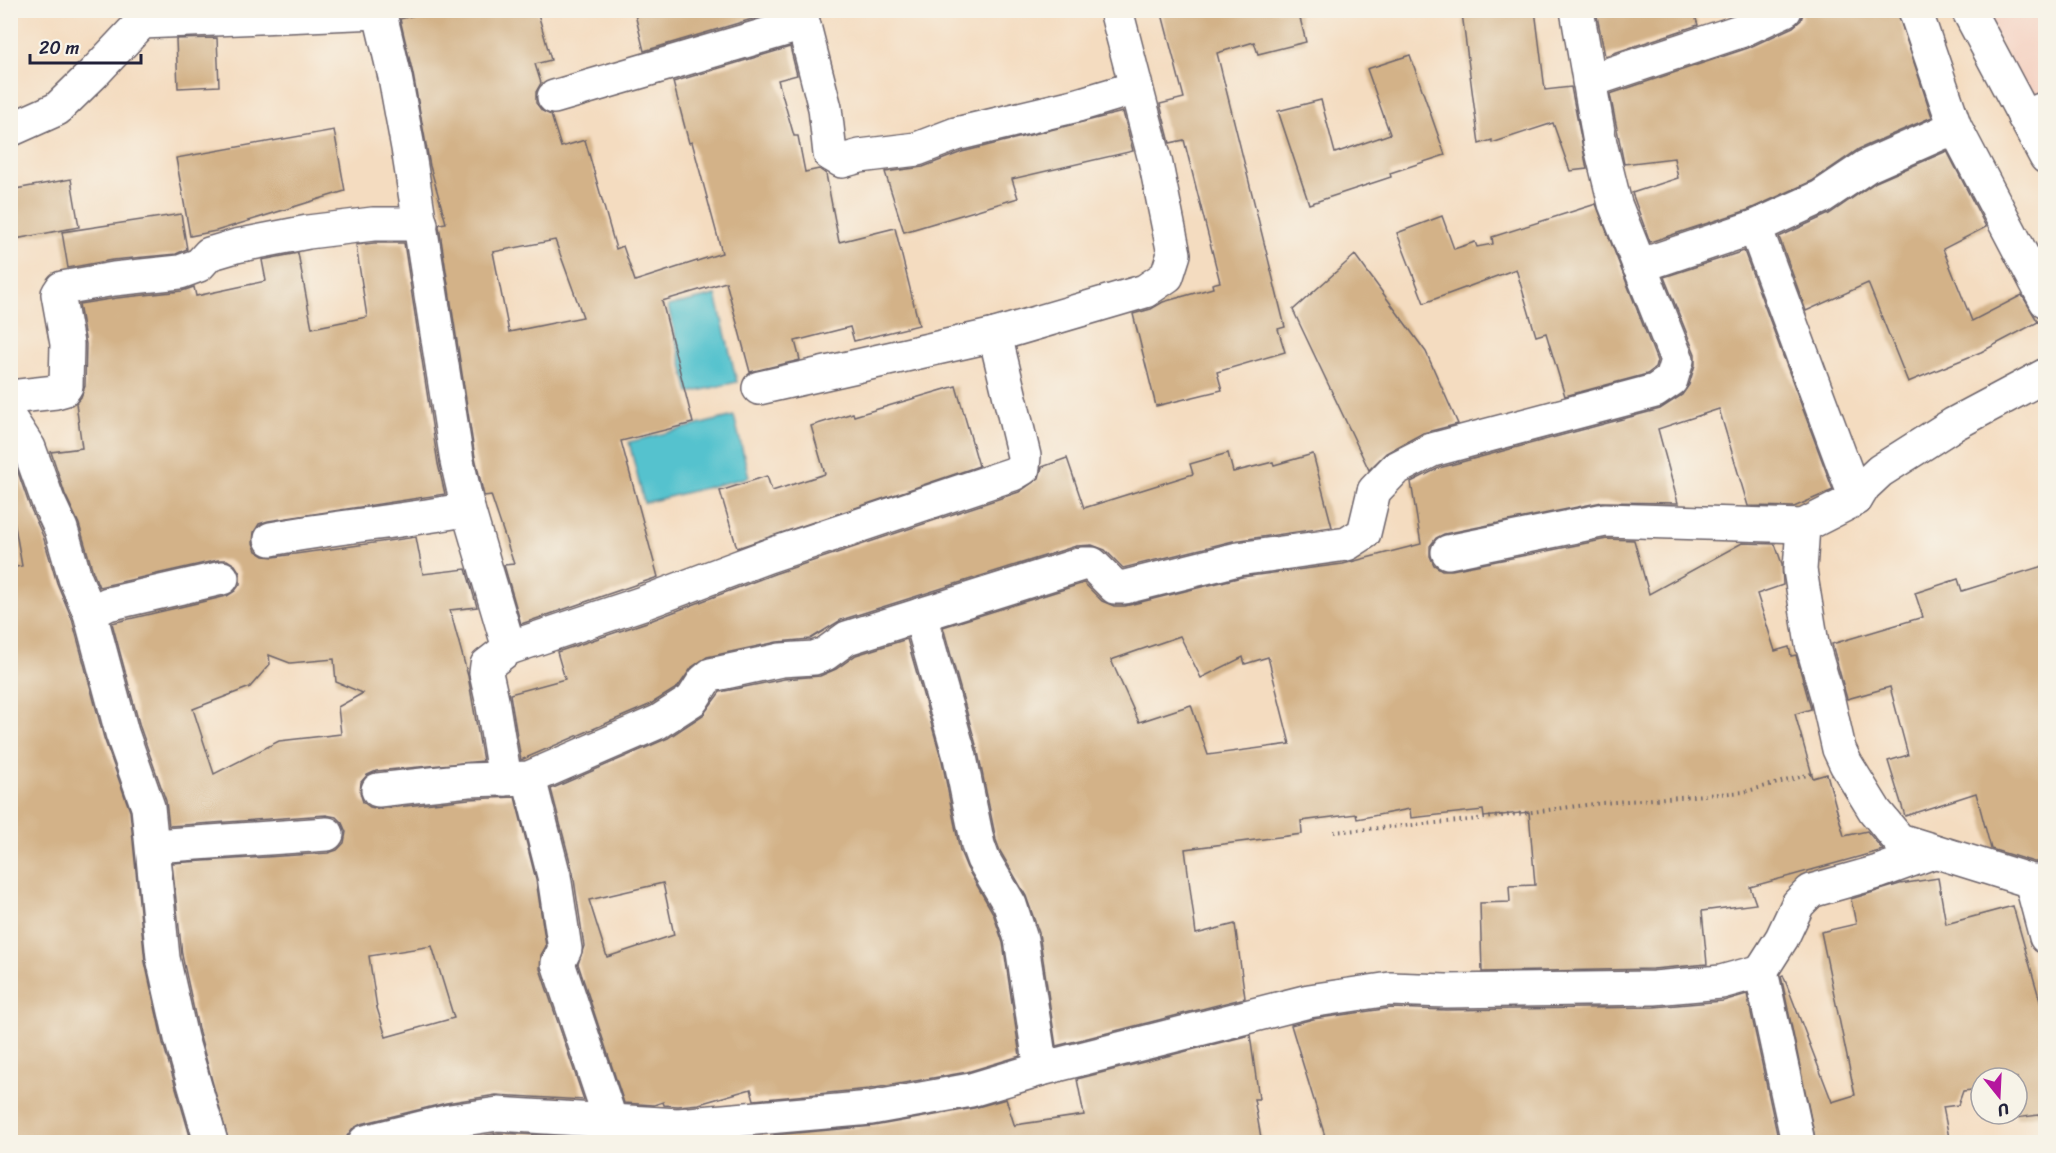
<svg xmlns="http://www.w3.org/2000/svg" width="2056" height="1153" font-family="Sriracha,sans-serif">
  <rect width="100%" height="100%" fill="#f7f3e8"/>
  <filter id="ink" filterUnits="userSpaceOnUse"><feTurbulence type="fractalNoise" baseFrequency=".0167" numOctaves="2"/><feDisplacementMap in="SourceGraphic" scale="12" xChannelSelector="R" yChannelSelector="G"/><feConvolveMatrix kernelMatrix="1 2 1 2 8 2 1 2 1" color-interpolation-filters="sRGB"/></filter>
  <filter id="wash" filterUnits="userSpaceOnUse"><feTurbulence type="fractalNoise" baseFrequency=".008" numOctaves="4" result="noise"/><feDisplacementMap in="SourceGraphic" scale="24" xChannelSelector="R" yChannelSelector="G"/><feGaussianBlur stdDeviation="1.35" result="paint"/><feColorMatrix in="noise" values="0 0 0 0 0 0 0 0 0 0 0 0 0 0 0 0 0 1.4 0 .05"/><feComposite in="paint" operator="in"/></filter>
  <g filter="url(#wash)">
    <rect width="100%" height="100%" fill="#f4dcc0"/>
    <polygon fill="#f5d2c2" points="1983,11 2045,11 2045,129"/>
    <g fill="#55c2ce" stroke="#3c7284" stroke-width="1.5">
      <polygon points="716,295 737,382 689,393 668,306"/>
      <polygon points="734,416 749,477 644,503 629,442"/>
    </g>
    <g id="blocks">
      <g fill="#d3b288" fill-rule="evenodd">
        <path d="M434,10h103l14,50 -16,4 6,19 -5,9v11l6,8 9,4 10,32 24,-7 31,109 7,-3 12,35 87,-28 -30,-111 -3,1 -16,-61 117,-35 7,28 -19,5 16,56h4l7,36 14,-3 7,5 13,68 56,-14 24,97 -65,16 -4,-14 -55,14 5,19 -50,12 -24,-90 -64,19 31,122 -72,18 37,136 -137,47 -17,-59 10,-1 -23,-69 -7,1 -9,-39 -36,-231 1,-2 6,-1 -16,-57 -17,-92 -13,-55zM555,240l28,77 -74,15 -16,-80z"/>
        <polygon points="634,10 768,10 769,14 644,51"/>
        <polygon points="1161,10 1298,10 1306,42 1258,54 1254,42 1217,53 1285,327 1278,329 1285,352 1217,372 1222,390 1156,406 1133,314 1151,309 1163,302 1213,288 1212,284 1220,282 1184,140 1170,143 1160,104 1184,98"/>
        <polygon points="1480,10 1535,10 1545,90 1571,87 1587,169 1570,171 1553,123 1492,143 1492,140 1479,144 1462,13"/>
        <polygon points="1613,10 1693,10 1698,25 1605,56 1597,16"/>
        <polygon points="1804,10 1897,11 1932,117 1859,149 1812,181 1748,210 1650,242 1632,193 1678,178 1674,158 1624,164 1610,94 1748,48 1793,27 1801,20"/>
        <polygon points="217,38 219,86 178,88 176,39"/>
        <polygon points="1410,55 1445,155 1390,173 1391,177 1309,204 1278,111 1321,100 1335,153 1390,134 1367,69"/>
        <polygon points="1123,112 1133,151 1012,179 1018,198 904,232 885,172 923,167 962,152"/>
        <polygon points="334,130 345,191 216,231 190,236 176,158"/>
        <polygon points="1947,151 1986,227 1943,249 1972,321 2022,295 2038,322 1981,352 1908,382 1868,283 1806,311 1779,237 1829,214 1876,182"/>
        <polygon points="71,179 79,227 10,240 10,190"/>
        <polygon points="1596,204 1657,361 1655,368 1647,374 1565,396 1546,333 1536,336 1516,269 1424,303 1397,233 1442,216 1454,249 1475,242 1477,247 1493,244 1492,237"/>
        <polygon points="181,214 187,249 176,254 112,260 68,268 62,232"/>
        <path d="M374,243h30l34,221 7,30 -177,27 -9,3 -5,8 -1,11 3,8 8,5 10,1 142,-20 7,37 43,-5 11,38 -27,3 18,66 15,85 -107,10 -9,4 -6,7 -1,11 3,9 7,5 9,2 90,-10 46,-2 21,83 10,66 -5,9 -1,14 44,131 -88,-5 -50,8 -85,21 -9,5 -5,7v7h-118l-30,-110 -17,-78 -10,-92 156,-10 9,-3 7,-7 2,-11 -4,-9 -6,-6 -10,-2 -157,11 -3,-25 -26,-74 -28,-104 115,-27 8,-5 5,-7v-11l-5,-8 -8,-5h-9l-119,27 -6,-15 -14,-48 -14,-30 -14,-42 31,-4 -6,-45 5,-6 4,-11 1,-42 -7,-40 38,-6 65,-7 12,-4 2,9 70,-15 -4,-21 36,-7 14,75 55,-11 -11,-72zM269,655l21,8 44,-4 2,23 27,11 -25,14 3,27 -62,7 -65,33 -21,-65 57,-22 20,-23zM432,946l22,72 -68,19 -9,-29 -8,-52z"/>
        <path d="M1744,251l89,239 -39,17 -46,-1 -29,-97 -61,20 20,74 -76,-1 -158,32 -8,4 -6,8v10l4,9 8,5h10l155,-31 27,1 15,54 93,-51 33,1 7,20 1,21 -26,9 18,57 14,-4 2,9 5,-1 15,54 -16,5 18,64 14,-4 17,62 23,-5 16,19 -133,37 6,17 -54,7 5,53 -54,5 -171,3 -2,-69 30,-1 -1,-16 26,-1 -6,-73 -45,5 -1,-7 -72,8 -1,-9 -53,10 -1,-5 -55,7 1,13 -117,15 11,85 39,-10 10,74 -189,48 -17,-113 -13,-37 -26,-45 -4,-11 -18,-88 -35,-125 141,-44 18,18 12,5h11l117,-29 101,-13 78,-20 -10,-62 28,-14 221,-59 22,-14 7,-10 6,-20v-11l-31,-77zM1180,636l21,42 42,-21 2,7 23,-7 22,87 -82,11 -17,-50 -52,17 -28,-62z"/>
        <polygon points="1355,255 1426,352 1458,424 1423,433 1386,453 1369,470 1293,310"/>
        <polygon points="956,386 979,466 737,548 720,491 767,476 772,491 825,474 811,426 853,413 854,416"/>
        <polygon points="1228,453 1233,472 1273,462 1274,465 1313,454 1332,527 1233,541 1123,568 1105,550 1092,545 1076,546 841,620 810,639 777,642 707,657 692,667 678,687 649,705 521,760 510,694 565,679 557,652 650,621 774,574 1019,492 1039,478 1042,467 1067,458 1084,508 1193,474 1190,464"/>
        <polygon points="10,458 13,458 30,507 43,536 57,583 72,619 104,738 130,811 145,962 163,1043 192,1143 10,1143 10,568 22,566 10,498"/>
        <polygon points="2046,565 2046,862 2034,862 1991,849 1976,793 1905,816 1888,761 1908,755 1890,687 1847,699 1832,644 1923,617 1915,593 1958,579 1962,591"/>
        <path d="M907,639l35,122 18,90 7,17 26,45 10,30 17,113 -53,16 -98,17 -115,11 -3,-11 -52,15 -21,2 -14,-1 -1,-3 -9,3 -30,-2 -46,-139 6,-18 -11,-73 -22,-84 117,-51 35,-23 17,-23 64,-13 36,-3 16,-7 20,-14zM663,883l11,52 -67,22 -18,-57z"/>
        <polygon points="1938,878 1946,924 2013,906 2046,1022 2046,1114 2016,1118 2017,1078 1981,1078 1981,1089 1963,1091 1958,1105 1943,1107 1950,1143 1816,1143 1781,976 1783,975 1832,1102 1855,1095 1821,932 1856,924 1851,899 1900,884"/>
        <polygon points="1747,994 1779,1143 1327,1143 1291,1025 1313,1019 1391,1008 1446,1010 1654,1007 1723,1001"/>
        <polygon points="1250,1035 1259,1099 1254,1099 1262,1143 775,1143 774,1135 874,1126 974,1108 1006,1099 1015,1127 1015,1125 1084,1115 1077,1079"/>
        <polygon points="499,1133 555,1136 556,1143 441,1143"/>
      </g>
    </g>
  </g>
  <g filter="url(#ink)">
    <use href="#blocks" fill-opacity="0" stroke="#6c636a" stroke-width="1.5"/>
    <g fill="none" stroke-linecap="round" stroke-linejoin="round">
      <defs>
        <g id="street">
          <polyline points="379,10 395,77 408,148 457,461 468,509 509,648 487,665 486,673 492,700 505,779"/>
          <polyline points="800,10 825,108 830,154 842,161 860,156 917,149 956,134 1078,105 1135,88"/>
          <polyline points="1915,10 1955,127 2046,301"/>
          <polyline points="1589,81 1740,31 1785,10"/>
          <polyline points="554,97 803,24"/>
          <polyline points="2024,117 2046,108"/>
          <polyline points="10,130 57,109 94,73 142,22 379,12"/>
          <polyline points="1755,227 1856,499"/>
          <polyline points="1639,266 1755,227 1821,197 1867,166 1955,127"/>
          <polyline points="759,388 995,335 1145,291 1167,276 1174,254 1155,160 1116,10"/>
          <polyline points="10,397 56,392 63,390 66,386 67,344 58,294 62,288 114,279 180,272 199,265 209,254 236,246 308,232 373,224 421,224"/>
          <polyline points="10,419 29,448 48,501 61,529 75,578 90,613 122,733 148,807 163,958 181,1038 211,1142"/>
          <path d="M271,539c65,-13 132,-17 197,-30"/>
          <polyline points="1448,552 1605,520 1803,526"/>
          <polyline points="90,613 108,604 222,578"/>
          <polyline points="920,615 960,757 978,845 983,859 1010,905 1021,939 1041,1069"/>
          <polyline points="509,648 643,603 768,556 1013,474 1023,468 1024,456 995,335"/>
          <polyline points="529,778 554,876 565,949 558,963 611,1122"/>
          <polyline points="378,790 468,780 529,778 658,722 692,700 704,681 711,675 781,660 814,658 825,654 847,638 1082,564 1092,564 1115,587 1125,587 1238,559 1347,544 1364,533 1374,491 1395,469 1432,450 1655,391 1671,380 1677,360 1615,204 1600,143 1577,10"/>
          <polyline points="153,846 327,834"/>
          <polyline points="1761,971 1798,1142"/>
          <polyline points="365,1142 450,1121 498,1114 678,1125 871,1108 971,1090 1041,1069 1309,1001 1390,989 1446,991 1654,988 1721,982 1761,971 1782,938 1798,904 1811,891 1878,872 1933,852"/>
        </g>
        <g id="secondary">
          <polyline points="1968,10 2046,157"/>
          <polyline points="2046,375 1954,424 1880,471 1864,486 1856,499 1803,526 1800,570 1812,644 1827,696 1839,749 1846,764 1875,811 1899,840 2031,881 2046,881"/>
          <polyline points="2031,881 2046,937"/>
        </g>
      </defs>
      <use href="#street" stroke="#6c636a" stroke-width="36"/>
      <use href="#secondary" stroke="#6c636a" stroke-width="36"/>
      <polyline stroke="#6c636a" stroke-width="4" stroke-dasharray="1.5 4.5" stroke-linecap="butt" points="1334,832 1470,820 1602,803 1744,792 1811,774"/>
      <use href="#street" stroke="#fff" stroke-width="33"/>
      <use href="#secondary" stroke="#fff" stroke-width="33"/>
    </g>
  </g>
  <rect width="2056" height="1153" fill="none" stroke="#f7f3e8" stroke-width="36"/>
  <g transform="translate(1999 1096) rotate(162)"><circle r="28" fill="#f7f3e8" stroke="#a29fa3" stroke-width="1.5"/>
  <path d="M0-4.5L10 22L0 15L-10 22Z" fill="#b5179e"/>
  <text y="-9" font-size="16" font-weight="bold" text-anchor="middle" fill="#22223b">U</text>
  </g>
  <path d="M30 54v9h111v-9" fill="none" stroke="#22223b" stroke-width="3"/>
  <text x="39" y="54" font-size="18" fill="#22223b" stroke="#f7f3e8" stroke-width="4.5" paint-order="stroke">20 m</text>
</svg>
